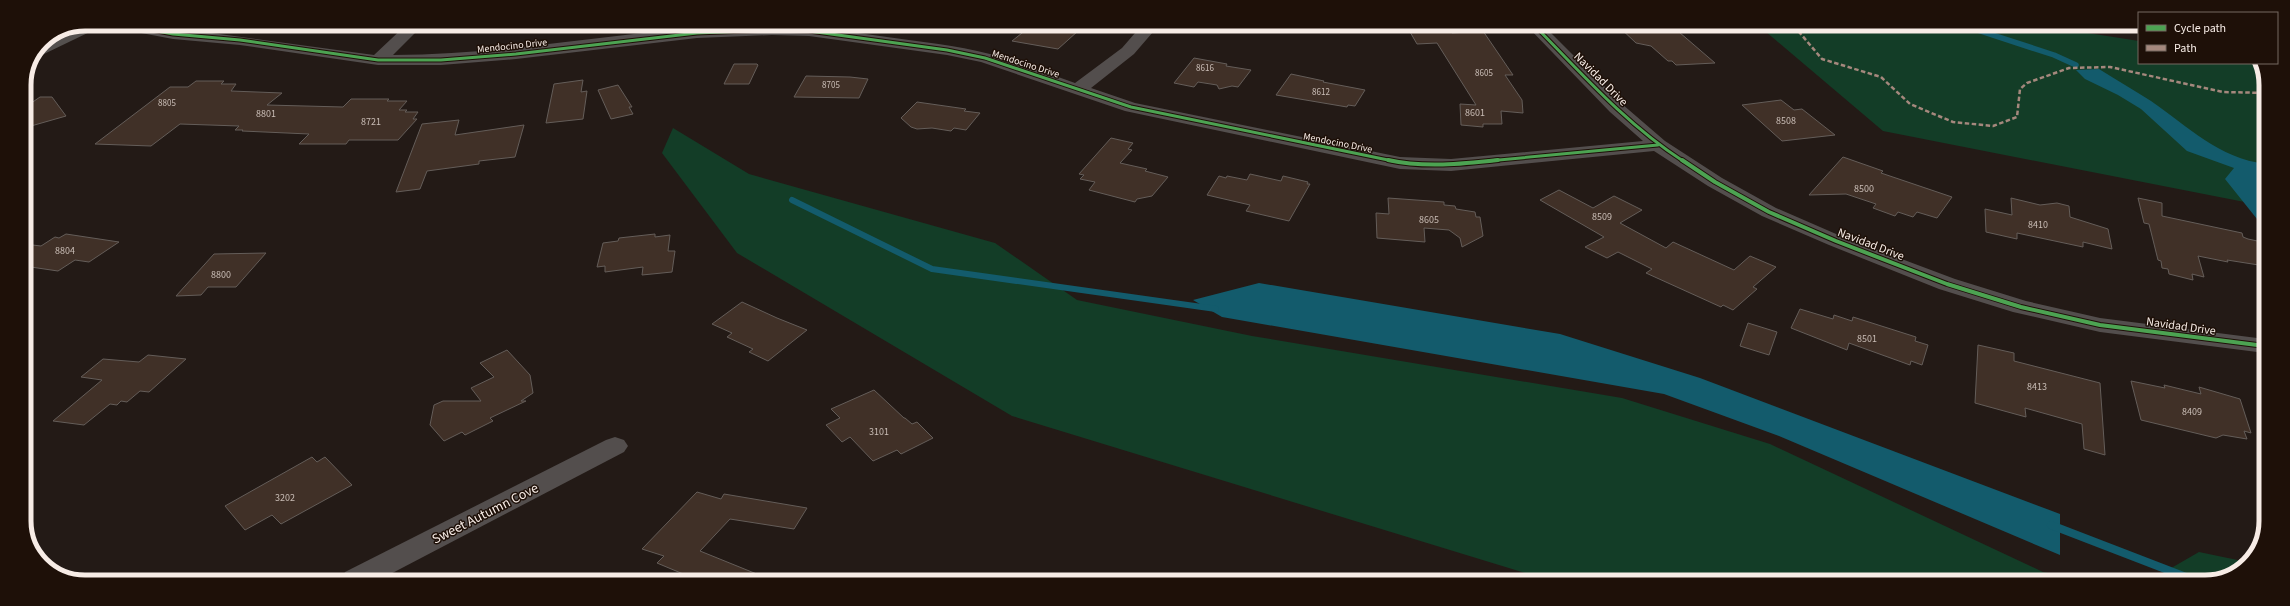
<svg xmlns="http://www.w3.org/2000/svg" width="2290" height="606" font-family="'Source Sans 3',sans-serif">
  <rect width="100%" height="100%" fill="#231a16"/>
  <g fill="#133d27">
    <polygon points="1759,26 2043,26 2139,41 2139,63 2258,63 2266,81 2265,206 1883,131"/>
    <polygon points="673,128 749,174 995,243 1077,300 1252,336 1622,398 1770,444 2043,572 2093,582 1551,581 1012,416 737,253 662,153"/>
    <path d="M2199,552l48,10c-16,24 -73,20 -100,20z"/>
  </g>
  <g fill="#135b6c">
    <path d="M2099,69c17,11 35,21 52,32 38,26 67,57 115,63l-1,65 -40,-50 9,-11 -47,-17 -46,-42 -23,-14 -33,-16 -9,-9z"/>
    <polygon points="1259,283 1560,334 1700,378 2060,514 2060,555 1779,436 1664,394 1222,317 1193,300"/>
  </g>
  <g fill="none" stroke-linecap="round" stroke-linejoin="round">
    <polyline stroke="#135b6c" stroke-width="5.5" points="1965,26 2054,55 2076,65"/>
    <polyline stroke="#135b6c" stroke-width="6" points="792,200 932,269 1216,309"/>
    <polyline stroke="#135b6c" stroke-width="8" points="2051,525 2199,582"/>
  </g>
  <g fill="#403027" stroke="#645d59">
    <polygon points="1032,25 1078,25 1073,30 1078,31 1058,49 1012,41"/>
    <polygon points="1406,25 1442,25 1444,30 1450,29 1452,33 1483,31 1513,75 1505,75 1522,100 1523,113 1501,111 1502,124 1483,124 1483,127 1461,125 1460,104 1476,105 1437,43 1417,44"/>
    <polygon points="1617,25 1672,26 1715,63 1676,65 1672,61 1668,61 1651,46 1636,43"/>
    <polygon points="1194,58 1227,64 1226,66 1251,70 1238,87 1232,86 1219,89 1217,85 1198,82 1194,87 1174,83"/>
    <polygon points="734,64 757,64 758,65 749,84 724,84"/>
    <polygon points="1291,74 1324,81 1323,82 1365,90 1355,106 1348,105 1347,107 1276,95"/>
    <polygon points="806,76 850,77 868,79 859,98 794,97"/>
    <polygon points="583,80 581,92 587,91 583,119 546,123 554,84"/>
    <polygon points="196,81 224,81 221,84 236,84 231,91 282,93 267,105 343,107 351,99 389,99 387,101 407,101 399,110 407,110 405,112 418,112 413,119 417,119 398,140 349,140 346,144 299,144 309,134 242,131 243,130 235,130 239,126 180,124 151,146 95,144 170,87 188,87"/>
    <polygon points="618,85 632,107 629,107 633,114 611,119 598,90"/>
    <polygon points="40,97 52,97 66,116 24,128 24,108"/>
    <polygon points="1781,100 1794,110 1802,109 1835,135 1782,141 1742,105"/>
    <polygon points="917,102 966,109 964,111 980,113 966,130 954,128 951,131 932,128 917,129 911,127 901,118"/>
    <polygon points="459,120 455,135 524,125 515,157 479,161 479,164 427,171 420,189 396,192 422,124"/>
    <polygon points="1111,138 1133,143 1128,149 1132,150 1120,163 1147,169 1145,171 1168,177 1152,196 1137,199 1135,202 1089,190 1095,182 1080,179 1084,175 1079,174"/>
    <polygon points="1843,157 1883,171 1881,173 1952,197 1937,218 1917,212 1913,217 1898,212 1895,216 1873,208 1876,204 1846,194 1809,195"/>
    <polygon points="1250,174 1281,181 1283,176 1308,182 1307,184 1310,184 1289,221 1246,211 1250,205 1207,195 1219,176 1226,178 1227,176 1247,180"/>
    <polygon points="1559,190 1593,208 1614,196 1642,210 1620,223 1666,248 1673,242 1734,270 1750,256 1776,267 1753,287 1757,289 1733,310 1723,305 1721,307 1646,273 1652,269 1618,252 1607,258 1585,247 1604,237 1540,200"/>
    <polygon points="1388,198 1444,202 1444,205 1455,206 1456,209 1475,212 1476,217 1480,217 1483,236 1462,247 1460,238 1449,230 1424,228 1425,242 1377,238 1376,213 1389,214"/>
    <polygon points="2011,198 2040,205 2057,203 2069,206 2070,217 2108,229 2112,249 2083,242 2083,247 2017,233 2017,239 1986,232 1985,209 2012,215"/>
    <polygon points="2138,198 2162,203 2162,216 2242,233 2243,237 2248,239 2262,242 2265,251 2265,266 2227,260 2228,262 2198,256 2204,277 2192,274 2193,280 2169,274 2168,269 2162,268 2161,261 2158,260 2149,224 2144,223"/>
    <polygon points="66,234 119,242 89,262 75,260 58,271 24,266 24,244 41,246 55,237 59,238"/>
    <polygon points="655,234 655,237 670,235 668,251 675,251 672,272 642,275 643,267 605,272 605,266 597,267 603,243 618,241 619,238"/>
    <polygon points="266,253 236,287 208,287 201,295 176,296 214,254"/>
    <polygon points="742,302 777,318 807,330 768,361 749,352 753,349 727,337 732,333 712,324"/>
    <polygon points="1800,309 1833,319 1834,315 1852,321 1853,317 1916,337 1915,341 1928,345 1922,365 1911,361 1910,365 1849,343 1847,350 1791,328"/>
    <polygon points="1748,323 1777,332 1769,355 1740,346"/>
    <polygon points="1978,345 2014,353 2014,361 2100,383 2105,455 2084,449 2082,424 2025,408 2026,417 1975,403"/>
    <polygon points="507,350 530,375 533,393 521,401 526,401 490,418 493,421 465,435 462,432 444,441 430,425 434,405 443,401 481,401 471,388 494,377 480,363"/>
    <polygon points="148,355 186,359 149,392 140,391 127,402 121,401 117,405 110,404 84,425 53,421 102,380 81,377 103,359 139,362"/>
    <polygon points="2131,381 2165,388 2164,385 2201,394 2199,387 2240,399 2251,433 2244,431 2247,439 2223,435 2216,438 2141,420"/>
    <polygon points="874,390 904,418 905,418 912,424 917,422 933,438 901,454 897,450 873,461 850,437 842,442 826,425 840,418 831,409"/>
    <polygon points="312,457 317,462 325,457 352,485 281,524 272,515 245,530 225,506"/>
    <polygon points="697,492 721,499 724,494 807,508 794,529 730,519 700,551 774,581 700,581 657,563 664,556 642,549"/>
  </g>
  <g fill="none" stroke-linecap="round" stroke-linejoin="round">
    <g fill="#534e4d" fill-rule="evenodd">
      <path d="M112,24h34l228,31 33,-31h17l-31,31c127,0 253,-30 380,-30 39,0 76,7 114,12 34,5 69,8 103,17 29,8 57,19 85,29l47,-35 20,-23h17l-25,29 -43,34 44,15 265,54 51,2 192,-18 -33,-29 -84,-87h17l79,79 43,37 57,37 54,30 67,29 112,42 71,22 74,17 165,21v14l-165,-21 -87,-20 -74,-23 -110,-44 -67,-29 -54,-30 -54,-35 -203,20 -51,-2 -275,-58 -144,-49 -34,-7 -138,-19 -37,-1 -75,3 -181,21 -75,6h-63l-138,-20 -67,-6 -53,-10 -6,-2z"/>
      <polygon points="615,437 624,440 628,446 624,452 379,580 341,580 345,572 606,440"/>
    </g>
    <polygon fill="#54504e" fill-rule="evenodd" points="85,24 102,24 100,27 44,54 36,56 42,43"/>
    <polyline stroke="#a5887d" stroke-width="2.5" stroke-dasharray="4.5 2.5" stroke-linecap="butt" points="1794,26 1822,59 1881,77 1910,104 1953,122 1993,126 2017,117 2020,89 2027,83 2069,68 2110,67 2223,92 2266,93"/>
    <defs>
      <g id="cycleway-far1">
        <polyline points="120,24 173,34 240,40 378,60 441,60 516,54 697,33 772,30 809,31 947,50 985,58 1131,107 1393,161"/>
        <path d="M1534,25c47,48 93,100 149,136"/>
        <polyline points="1488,161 1658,145"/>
      </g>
      <g id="cycleway">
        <path d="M1388,160c36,8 74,4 110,0"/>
        <polyline points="1682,160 1715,182 1769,212 1836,241 1947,284 2021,307 2100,325 2265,346"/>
      </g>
    </defs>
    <use href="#cycleway-far1" stroke="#1e1008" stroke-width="5"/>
    <use href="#cycleway" stroke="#1e1008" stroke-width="6"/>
    <use href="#cycleway-far1" stroke="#4ca352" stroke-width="3"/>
    <use href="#cycleway" stroke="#4ca352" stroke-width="4"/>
  </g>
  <g text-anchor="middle" stroke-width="3" stroke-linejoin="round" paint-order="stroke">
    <g font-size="9" fill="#c9bdb6">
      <text x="1205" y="71">8616</text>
      <text x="1484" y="76">8605</text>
      <text x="831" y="88">8705</text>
      <text x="1321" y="95">8612</text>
      <text x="167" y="106">8805</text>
    </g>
    <g font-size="10" fill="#f7ece6" stroke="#1e1008">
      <text transform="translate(512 45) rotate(-6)" y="4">Mendocino Drive</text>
      <text transform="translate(1026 63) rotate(18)" y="4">Mendocino Drive</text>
      <text transform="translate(1338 142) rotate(11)" y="4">Mendocino Drive</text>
    </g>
    <g font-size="10" fill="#c9bdb6">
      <text x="1475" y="116">8601</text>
      <text x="266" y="117">8801</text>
      <text x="1786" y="124">8508</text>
      <text x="371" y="125">8721</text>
      <text x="1864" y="192">8500</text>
      <text x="1602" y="220">8509</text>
      <text x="1429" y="223">8605</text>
      <text x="2038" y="228">8410</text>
      <text x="65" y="254">8804</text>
      <text x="221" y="278">8800</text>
      <text x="1867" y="342">8501</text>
      <text x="2037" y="390">8413</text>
      <text x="2192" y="415">8409</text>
      <text x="879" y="435">3101</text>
      <text x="285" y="501">3202</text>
    </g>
    <g font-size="12" fill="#f7ece6" stroke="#1e1008">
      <text transform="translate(1601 79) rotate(45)" y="4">Navidad Drive</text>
      <text transform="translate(1871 244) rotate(21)" y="4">Navidad Drive</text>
      <text transform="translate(2181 326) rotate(8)" y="4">Navidad Drive</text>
    </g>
    <g font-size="14" fill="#f7ece6" stroke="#1e1008">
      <text transform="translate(485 513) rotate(-27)" y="5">Sweet Autumn Cove</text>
    </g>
  </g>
  <path d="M0 0H2290V606H0ZM85 31H2205A54 54 0 0 1 2259 85V521A54 54 0 0 1 2205 575H85A54 54 0 0 1 31 521V85A54 54 0 0 1 85 31Z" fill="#1e1008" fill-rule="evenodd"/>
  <path fill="none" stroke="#f7ece6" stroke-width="5" d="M85 31H2205A54 54 0 0 1 2259 85V521A54 54 0 0 1 2205 575H85A54 54 0 0 1 31 521V85A54 54 0 0 1 85 31Z"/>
  <rect x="2138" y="12" width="140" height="52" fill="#1e1008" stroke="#756861"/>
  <rect x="2146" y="25" width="20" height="6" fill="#4ca352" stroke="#756861"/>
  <text x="2174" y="32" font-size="12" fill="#f7ece6">Cycle path</text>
  <rect x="2146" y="45" width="20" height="6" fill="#a5887d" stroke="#756861"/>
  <text x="2174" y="52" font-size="12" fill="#f7ece6">Path</text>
</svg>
